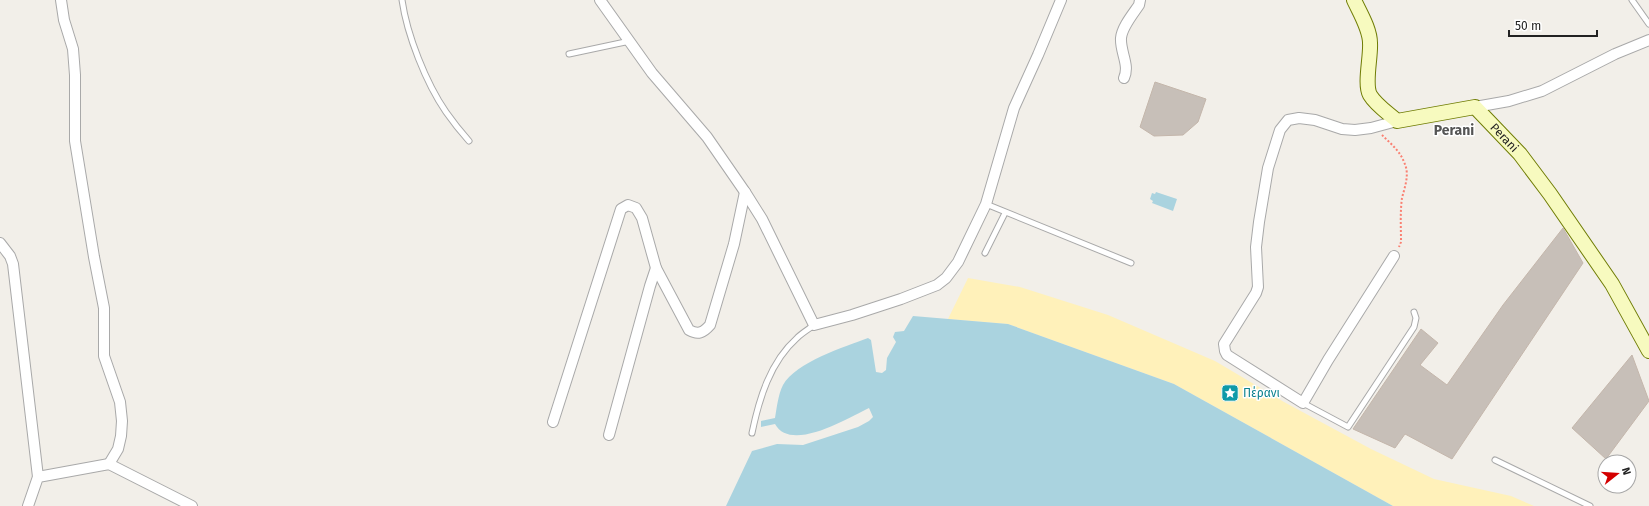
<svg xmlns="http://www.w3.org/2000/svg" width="1649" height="506" font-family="'Fira Sans',sans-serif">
  <rect width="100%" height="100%" fill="#f2efe9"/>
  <polygon fill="#fff1ba" points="968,278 1020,287 1108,315 1215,361 1284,402 1371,449 1434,479 1511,496 1534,506 1393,506 1174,384 1008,324 948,319"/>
  <g fill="#aad3df">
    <polygon points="1156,192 1177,199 1173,211 1152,203 1153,201 1150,199 1152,193 1155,194"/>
    <path d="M913,316l95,8 166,60 219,122h-667l26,-55 25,-7 26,1 55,-18 11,-6 4,-4 -4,-9c-21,10 -78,45 -94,16l-14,3v-6l14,-3c2,-11 3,-23 8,-33 13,-23 61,-38 85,-47l3,2 5,32 6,1 4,-3 1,-12 9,-16 -3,-5 2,-5 9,-1z"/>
  </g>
  <g fill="#c7bfb8" stroke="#c4b6ab">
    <polygon points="1155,82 1206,99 1198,122 1183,135 1154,136 1140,127"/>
    <polygon points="1563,228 1583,263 1452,459 1405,434 1395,448 1353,429 1421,329 1438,343 1420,365 1447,385 1503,305"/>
    <polygon points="1632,355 1649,401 1606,459 1572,428"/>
  </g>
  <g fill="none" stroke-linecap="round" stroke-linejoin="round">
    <defs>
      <g id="lane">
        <path d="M402,0c5,35 24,83 44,112 7,10 15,20 23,29"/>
        <polyline points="1632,0 1649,24"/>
        <polyline points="569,54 630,41"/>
        <polyline points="986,204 1131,263"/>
        <polyline points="985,253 1005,213"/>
        <polyline points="1303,403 1348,427 1414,327 1416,318 1414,312"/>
        <path d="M752,433c7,-34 18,-71 45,-95 5,-5 12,-9 17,-13"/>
        <polyline points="1495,460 1590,506"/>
      </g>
      <g id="street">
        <polyline points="61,0 64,20 73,49 75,75 75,141 94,257 104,308 104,356 120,402 122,421 121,436 118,449 109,464"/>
        <polyline points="600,0 652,73 707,137 745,192 762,219 814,325 852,315 901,299 937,285 946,278 958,262 986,204 1014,108 1038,55 1061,0"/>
        <path d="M1124,78c6,-13 -4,-26 -3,-40 1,-11 12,-24 18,-33l1,-5"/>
        <polyline points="1475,107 1509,101 1542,91 1615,54 1649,40"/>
        <polyline points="0,243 10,256 13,264 38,477"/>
        <polyline points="1394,256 1328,360 1303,403 1227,355 1225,351 1224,344 1256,293 1258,287 1256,247 1259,222 1268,168 1280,130 1288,120 1299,118 1315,120 1342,129 1355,130 1371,128 1397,121"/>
        <path d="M553,422l68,-213 7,-4 8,3 6,10 14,50 33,62c9,5 14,3 21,-5l24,-81 11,-52"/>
        <polyline points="609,435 650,286 656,268"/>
        <polyline points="28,506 38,477 109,464 192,506"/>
      </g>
      <g id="secondary">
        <path id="s1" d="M1354,0c6,13 16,29 16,43 1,14 -6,41 0,52 6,10 18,18 27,26l78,-14 45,47 30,40 62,90 37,67"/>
      </g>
    </defs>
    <use href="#lane" stroke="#a9a9a9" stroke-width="7"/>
    <use href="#street" stroke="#a9a9a9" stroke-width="12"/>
    <use href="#secondary" stroke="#707d05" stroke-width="16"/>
    <path stroke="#fa8072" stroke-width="2" stroke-dasharray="2 2" stroke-linecap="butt" d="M1382,135c8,8 18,16 22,27 6,12 1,24 -2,36 -2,14 -1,30 -1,44l-2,5"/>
    <use href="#lane" stroke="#fff" stroke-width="5"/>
    <use href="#street" stroke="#fff" stroke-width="10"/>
    <use href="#secondary" stroke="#f7fabf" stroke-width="14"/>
  </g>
  <defs>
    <symbol id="sight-square" viewBox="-11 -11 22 22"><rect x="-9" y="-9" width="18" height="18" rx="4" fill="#0f9aa8" stroke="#fff"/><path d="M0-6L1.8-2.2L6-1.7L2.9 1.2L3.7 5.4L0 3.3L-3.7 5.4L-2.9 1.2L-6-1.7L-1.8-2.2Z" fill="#fff"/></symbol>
  </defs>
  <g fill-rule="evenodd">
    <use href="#sight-square" x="1220" y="383" width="20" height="20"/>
  </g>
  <g text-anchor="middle" stroke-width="3" stroke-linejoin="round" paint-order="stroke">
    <g font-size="12" fill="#222" stroke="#fff">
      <text dy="4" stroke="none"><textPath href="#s1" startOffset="258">Perani</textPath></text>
    </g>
    <g font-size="12" fill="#0d838f" stroke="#fff" text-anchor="start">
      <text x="1243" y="397">Πέρανι</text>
    </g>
    <g font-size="14" font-weight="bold" fill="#555" stroke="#fff">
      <text x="1454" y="135">Perani</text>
    </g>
  </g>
  <g transform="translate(1617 474) rotate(73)"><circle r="19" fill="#ffffff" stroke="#a7a7a7"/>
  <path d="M0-3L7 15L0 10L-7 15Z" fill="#d40000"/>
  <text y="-6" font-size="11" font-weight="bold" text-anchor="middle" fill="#222222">N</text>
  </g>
  <path d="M1509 30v6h88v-6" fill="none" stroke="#222222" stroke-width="2"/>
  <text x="1515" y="30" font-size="12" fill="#222222" stroke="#ffffff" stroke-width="3" paint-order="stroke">50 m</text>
</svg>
